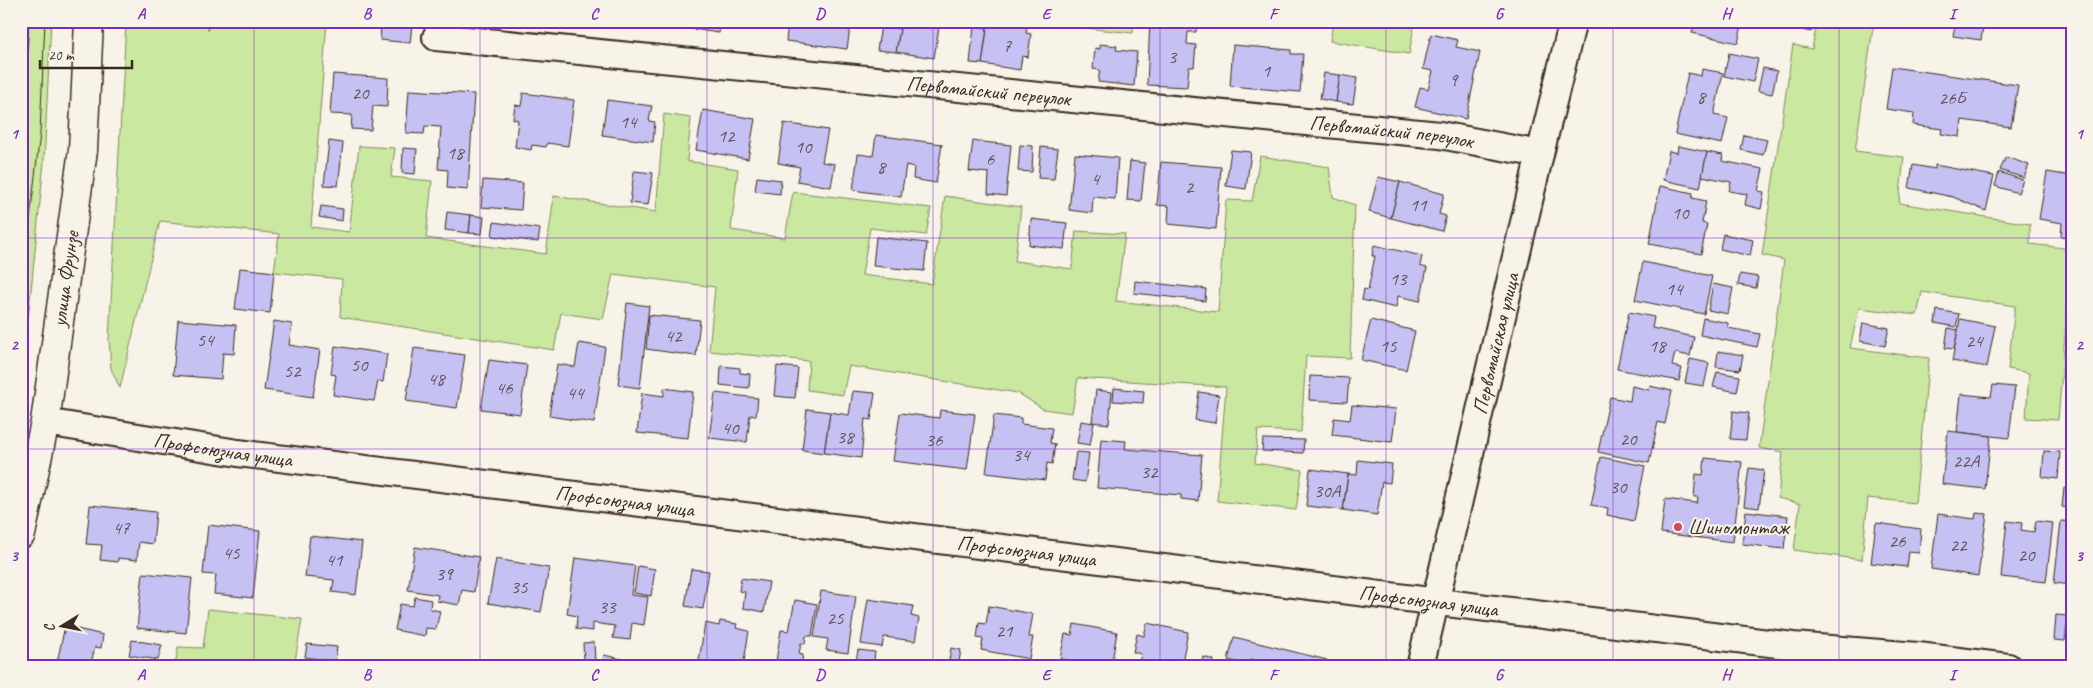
<svg xmlns="http://www.w3.org/2000/svg" width="2093" height="688" font-family="Caveat,sans-serif">
  <rect width="100%" height="100%" fill="#f7f3e8"/>
  <filter id="ink" filterUnits="userSpaceOnUse"><feTurbulence type="fractalNoise" baseFrequency=".02" numOctaves="2"/><feDisplacementMap in="SourceGraphic" scale="10" xChannelSelector="R" yChannelSelector="G"/><feConvolveMatrix kernelMatrix="1 2 1 2 8 2 1 2 1" color-interpolation-filters="sRGB"/></filter>
  <g filter="url(#ink)">
    <polygon fill="#e8e4eb" points="1778,662 1828,667 1777,667"/>
    <g fill="#cae89f" stroke="#82895e">
      <polygon points="22,21 51,21 44,162 27,330 21,357"/>
      <polygon points="126,21 209,21 208,31 209,21 327,21 311,227 349,232 359,146 395,148 391,177 432,181 426,238 546,254 554,196 656,212 664,114 691,118 687,161 738,169 731,230 785,238 793,192 931,208 926,235 870,228 862,275 932,284 945,196 1021,207 1015,261 1072,269 1076,231 1125,234 1116,301 1218,312 1226,200 1252,201 1260,156 1329,167 1333,197 1355,205 1350,358 1306,356 1301,432 1258,430 1255,463 1302,470 1296,510 1217,501 1226,387 1078,378 1072,413 1043,409 1018,393 849,366 843,395 807,390 809,361 709,351 715,287 613,274 603,319 561,313 554,350 340,317 342,279 274,272 279,234 160,221 120,388 111,369 109,339"/>
      <polygon points="1068,21 1134,21 1133,33 1067,26"/>
      <polygon points="1333,21 1415,21 1409,54 1330,41"/>
      <polygon points="1817,21 1874,21 1855,151 1904,157 1899,203 2030,224 2030,244 2072,249 2058,420 2026,418 2029,373 2008,369 2015,306 1922,292 1917,315 1859,308 1850,348 1929,358 1915,503 1868,498 1862,560 1794,550 1800,504 1778,498 1783,452 1759,448 1784,260 1762,255 1793,45 1812,49"/>
      <polygon points="208,609 302,619 294,667 175,667 178,647 203,648"/>
    </g>
    <g fill="#c6c1f3" stroke="#3b2a1e">
      <polygon points="649,21 686,21 685,28"/>
      <polygon points="686,21 721,21 719,33 685,28"/>
      <polygon points="788,21 851,21 847,49 786,41"/>
      <polygon points="901,21 940,21 934,58 896,52"/>
      <polygon points="988,21 1028,21 1026,33 1031,34 1028,57 1022,56 1020,70 982,64"/>
      <polygon points="1150,21 1197,21 1196,32 1188,32 1187,44 1196,45 1194,67 1189,67 1187,87 1147,85"/>
      <polygon points="1695,21 1743,21 1738,43 1692,33"/>
      <polygon points="1813,21 1811,32 1802,30 1803,23 1795,22"/>
      <polygon points="1907,21 1931,21 1930,27 1906,23"/>
      <polygon points="1932,21 1984,21 1981,40 1953,36 1955,25"/>
      <polygon points="381,22 412,25 410,43 380,40"/>
      <polygon points="881,26 900,29 896,52 877,50"/>
      <polygon points="974,26 987,28 982,64 970,63"/>
      <polygon points="1431,34 1458,40 1456,47 1480,52 1466,119 1415,107 1420,87 1428,89 1433,71 1423,69"/>
      <polygon points="1100,44 1117,46 1116,50 1137,52 1134,86 1098,82 1100,70 1093,69 1095,48 1100,49"/>
      <polygon points="1233,45 1291,50 1291,54 1303,54 1300,92 1230,86"/>
      <polygon points="1729,53 1758,59 1753,82 1724,76"/>
      <polygon points="1892,67 2018,85 2011,127 1962,120 1960,137 1941,134 1942,129 1913,125 1914,113 1886,109"/>
      <polygon points="1763,68 1777,71 1772,94 1758,91"/>
      <polygon points="1702,69 1723,73 1714,115 1728,118 1722,144 1675,134 1688,73 1701,76"/>
      <polygon points="1324,73 1340,75 1336,102 1320,99"/>
      <polygon points="333,74 388,78 387,107 373,106 371,130 351,129 352,115 330,114"/>
      <polygon points="1340,75 1357,78 1353,104 1336,102"/>
      <polygon points="409,90 474,94 468,190 447,188 448,170 438,169 441,127 425,126 424,134 406,133"/>
      <polygon points="523,93 574,100 568,146 547,143 546,147 532,145 531,150 515,147 518,120 513,119 515,105 521,106"/>
      <polygon points="607,100 652,106 649,121 655,122 653,142 602,135"/>
      <polygon points="703,110 755,119 748,159 696,150"/>
      <polygon points="784,123 828,130 822,162 835,164 831,187 797,181 800,167 778,163"/>
      <polygon points="876,135 942,144 936,183 913,179 914,167 906,165 901,197 853,190 858,154 873,156"/>
      <polygon points="1744,135 1767,140 1763,155 1741,150"/>
      <polygon points="329,141 343,143 338,186 324,185"/>
      <polygon points="973,141 1011,145 1006,196 988,194 989,173 969,171"/>
      <polygon points="1020,145 1033,146 1032,172 1018,171"/>
      <polygon points="1678,146 1707,152 1700,188 1663,180 1669,151 1677,153"/>
      <polygon points="1041,147 1058,149 1054,179 1038,178"/>
      <polygon points="403,148 417,149 415,174 402,173"/>
      <polygon points="1231,150 1251,152 1246,189 1226,186"/>
      <polygon points="1707,152 1723,155 1722,161 1763,169 1758,191 1764,192 1761,209 1745,205 1747,194 1729,191 1731,182 1702,176"/>
      <polygon points="1075,154 1118,158 1115,199 1093,197 1092,213 1069,210"/>
      <polygon points="2006,157 2029,165 2024,178 2000,170"/>
      <polygon points="1130,161 1145,163 1141,201 1127,200"/>
      <polygon points="1161,162 1221,167 1216,229 1168,224 1169,206 1157,205"/>
      <polygon points="1913,165 1935,169 1935,165 1994,176 1986,211 1953,197 1909,188"/>
      <polygon points="634,171 653,173 648,205 630,203"/>
      <polygon points="1999,172 2023,180 2018,193 1995,186"/>
      <polygon points="2047,172 2072,176 2072,238 2061,236 2062,223 2039,219"/>
      <polygon points="757,177 781,180 780,194 755,191"/>
      <polygon points="1378,177 1400,182 1391,218 1369,212"/>
      <polygon points="483,180 523,183 521,210 481,207"/>
      <polygon points="1400,182 1444,194 1439,214 1446,216 1442,231 1391,218"/>
      <polygon points="1660,186 1693,193 1692,198 1706,201 1702,223 1707,224 1701,254 1649,244"/>
      <polygon points="321,206 343,209 342,221 319,217"/>
      <polygon points="447,212 471,215 469,233 445,230"/>
      <polygon points="471,215 484,217 482,234 469,233"/>
      <polygon points="1031,219 1067,223 1064,249 1029,245"/>
      <polygon points="494,222 540,229 538,242 492,236"/>
      <polygon points="1723,234 1753,240 1750,256 1720,249"/>
      <polygon points="876,237 927,243 924,271 873,266"/>
      <polygon points="1374,245 1422,256 1420,266 1427,268 1420,301 1398,296 1396,308 1362,300 1364,289 1368,290 1375,256 1372,256"/>
      <polygon points="1643,262 1712,276 1704,314 1635,300"/>
      <polygon points="240,268 274,272 270,313 235,309"/>
      <polygon points="1740,274 1758,277 1756,288 1738,285"/>
      <polygon points="1135,281 1206,289 1205,301 1134,293"/>
      <polygon points="1713,284 1733,288 1728,314 1708,310"/>
      <polygon points="627,303 649,306 640,388 618,385"/>
      <polygon points="1937,310 1959,314 1956,327 1935,323"/>
      <polygon points="1629,312 1654,317 1652,328 1694,337 1690,356 1675,353 1672,366 1682,368 1679,381 1617,369"/>
      <polygon points="649,315 700,320 696,356 646,349"/>
      <polygon points="1703,318 1728,323 1728,328 1760,334 1757,347 1700,335"/>
      <polygon points="1960,319 1995,326 1987,367 1952,361"/>
      <polygon points="178,320 236,325 234,354 223,353 221,379 173,375"/>
      <polygon points="1371,320 1415,331 1406,370 1361,360"/>
      <polygon points="274,321 292,324 289,345 320,350 313,397 264,390"/>
      <polygon points="1863,323 1889,328 1885,346 1860,341"/>
      <polygon points="1948,328 1958,330 1954,349 1945,348"/>
      <polygon points="579,343 605,347 594,423 549,416 557,364 575,367"/>
      <polygon points="335,346 387,354 383,382 378,381 374,401 333,395 336,375 331,374"/>
      <polygon points="414,348 465,355 457,408 406,401"/>
      <polygon points="1718,351 1743,355 1740,370 1716,367"/>
      <polygon points="1690,359 1709,363 1704,386 1685,383"/>
      <polygon points="489,360 527,365 520,414 481,409"/>
      <polygon points="721,366 740,368 740,373 750,374 749,388 720,385"/>
      <polygon points="777,366 798,368 795,398 774,396"/>
      <polygon points="1717,372 1740,376 1737,392 1713,387"/>
      <polygon points="1310,376 1349,378 1347,402 1309,400"/>
      <polygon points="1993,385 2015,387 2009,438 1957,432 1961,394 1991,397"/>
      <polygon points="1632,386 1649,390 1650,386 1672,391 1665,424 1658,422 1649,463 1598,452 1610,397 1630,401"/>
      <polygon points="664,388 693,392 688,438 637,433 642,393 664,396"/>
      <polygon points="1114,388 1144,391 1143,403 1113,401"/>
      <polygon points="1096,390 1112,392 1109,424 1092,422"/>
      <polygon points="853,391 875,393 871,420 865,419 861,458 824,453 830,412 849,415"/>
      <polygon points="1199,392 1219,395 1215,423 1195,420"/>
      <polygon points="715,393 758,398 756,416 750,415 747,442 709,438"/>
      <polygon points="1352,405 1396,409 1392,442 1332,435 1334,418 1350,420"/>
      <polygon points="807,409 830,412 824,453 802,450"/>
      <polygon points="940,410 975,414 967,470 893,461 900,413 939,418"/>
      <polygon points="1733,411 1749,413 1746,440 1730,439"/>
      <polygon points="994,415 1021,418 1021,424 1052,428 1050,443 1055,444 1052,464 1047,463 1045,480 986,473"/>
      <polygon points="1081,421 1094,423 1090,445 1077,443"/>
      <polygon points="1948,431 1991,436 1985,489 1942,484"/>
      <polygon points="1101,439 1126,441 1125,449 1202,455 1198,501 1181,499 1181,495 1097,488"/>
      <polygon points="1263,439 1304,440 1303,453 1262,451"/>
      <polygon points="2044,451 2060,452 2058,479 2042,477"/>
      <polygon points="1076,452 1089,453 1085,482 1072,480"/>
      <polygon points="1601,457 1645,466 1634,521 1607,515 1608,508 1591,505"/>
      <polygon points="1705,458 1742,462 1733,542 1661,533 1665,499 1697,503 1698,497 1694,497 1696,474 1703,475"/>
      <polygon points="1358,460 1392,464 1390,483 1382,482 1377,515 1343,510 1348,474 1357,475"/>
      <polygon points="1749,468 1764,470 1759,508 1744,506"/>
      <polygon points="1310,469 1348,474 1343,510 1306,506"/>
      <polygon points="2064,488 2072,489 2072,508 2062,507"/>
      <polygon points="90,505 156,512 153,544 139,542 137,560 118,558 118,562 100,560 102,545 86,544"/>
      <polygon points="1746,511 1788,516 1784,549 1742,544"/>
      <polygon points="1976,513 1987,514 1978,576 1931,569 1938,514 1975,519"/>
      <polygon points="2007,521 2022,523 2021,530 2034,532 2036,521 2053,523 2046,582 2001,577"/>
      <polygon points="2061,521 2072,522 2072,585 2054,583"/>
      <polygon points="1876,523 1921,529 1919,553 1909,552 1907,567 1871,563"/>
      <polygon points="208,525 260,531 253,598 214,594 216,575 203,574"/>
      <polygon points="310,536 362,542 356,595 332,592 334,580 305,577"/>
      <polygon points="415,547 479,557 474,592 462,590 459,605 437,601 438,595 408,590"/>
      <polygon points="575,558 635,566 631,595 648,597 644,625 632,623 630,640 613,638 615,626 593,623 593,631 576,629 577,616 567,614"/>
      <polygon points="496,559 549,568 541,612 488,603"/>
      <polygon points="638,566 655,569 651,596 634,593"/>
      <polygon points="691,569 709,571 703,609 685,606"/>
      <polygon points="143,573 192,578 186,633 137,628"/>
      <polygon points="741,578 769,582 764,612 743,608 745,592 739,591"/>
      <polygon points="821,591 856,596 848,653 826,650 828,639 814,637"/>
      <polygon points="415,597 431,600 430,609 440,611 436,629 426,628 425,636 395,630 400,604 413,606"/>
      <polygon points="868,599 913,606 911,616 919,618 915,641 884,637 882,647 861,644"/>
      <polygon points="795,600 817,604 812,636 806,636 805,644 801,643 799,654 803,655 801,667 775,667 781,630 789,631"/>
      <polygon points="989,606 1033,614 1029,637 1033,637 1029,659 981,650 983,639 977,638 979,623 986,624"/>
      <polygon points="2056,615 2068,616 2065,641 2054,640"/>
      <polygon points="720,621 737,624 736,628 749,631 743,667 698,667 705,623 719,626"/>
      <polygon points="1147,623 1188,632 1181,667 1138,667 1141,654 1133,652 1137,634 1144,636"/>
      <polygon points="1074,624 1117,632 1111,667 1066,667 1067,660 1060,659 1065,634 1072,635"/>
      <polygon points="65,626 103,635 101,648 95,647 90,667 56,667"/>
      <polygon points="1234,637 1327,660 1326,667 1278,667 1251,659 1249,665 1228,660"/>
      <polygon points="132,640 162,645 158,660 129,655"/>
      <polygon points="594,642 595,663 584,664 583,643"/>
      <polygon points="307,644 337,647 335,661 305,657"/>
      <polygon points="951,648 961,650 958,667 948,667"/>
      <polygon points="858,650 875,652 873,667 855,667"/>
      <polygon points="604,655 626,660 625,667 601,667"/>
      <polygon points="1203,657 1214,660 1213,667 1201,667"/>
      <polygon points="487,659 527,666 527,667 486,667"/>
      <polygon points="639,664 657,667 639,667"/>
    </g>
    <g fill="none" stroke-linecap="round" stroke-linejoin="round">
      <defs>
        <g id="minor">
          <path id="s1" d="M436,37l1004,98 100,19"/>
          <path id="s2" d="M45,422l193,31 1555,193 125,10 90,11"/>
          <path id="s3" d="M1420,667l120,-513 33,-133"/>
        </g>
        <g id="primary">
          <path id="s4" d="M21,534l24,-112 38,-272 6,-129"/>
        </g>
      </defs>
      <use href="#minor" stroke="#3b2a1e" stroke-width="30"/>
      <use href="#primary" stroke="#3b2a1e" stroke-width="31"/>
      <use href="#minor" stroke="#f7f3e8" stroke-width="26"/>
      <use href="#primary" stroke="#f7f3e8" stroke-width="28"/>
      <g stroke="#3b2a1e" stroke-width="1">
        <polyline points="21,151 29,21"/>
        <polyline points="21,296 40,133 45,21"/>
      </g>
    </g>
  </g>
  <path fill="none" stroke="#7b2cbf" stroke-width="1" stroke-opacity="0.55" d="M254,21v646M480,21v646M707,21v646M933,21v646M1160,21v646M1386,21v646M1613,21v646M1839,21v646M21,238h2051M21,449h2051"/>
  <circle fill="#d1495b" stroke="#f7f3e8" stroke-width="2" cx="1678" cy="527" r="5"/>
  <g text-anchor="middle" stroke-width="4" stroke-linejoin="round" paint-order="stroke">
    <g font-size="19" fill="#5e5053">
      <text x="1007" y="52">7</text>
      <text x="1172" y="63">3</text>
      <text x="1266" y="77">1</text>
      <text x="1453" y="86">9</text>
      <text x="360" y="99">20</text>
      <text x="1701" y="103">8</text>
      <text x="1952" y="104">26Б</text>
      <text x="628" y="128">14</text>
      <text x="726" y="142">12</text>
      <text x="803" y="153">10</text>
      <text x="455" y="159">18</text>
      <text x="990" y="165">6</text>
      <text x="881" y="173">8</text>
      <text x="1095" y="185">4</text>
      <text x="1189" y="193">2</text>
      <text x="1418" y="211">11</text>
      <text x="1680" y="219">10</text>
      <text x="1398" y="285">13</text>
      <text x="1674" y="295">14</text>
      <text x="673" y="342">42</text>
      <text x="205" y="346">54</text>
      <text x="1974" y="347">24</text>
      <text x="1388" y="352">15</text>
      <text x="1657" y="352">18</text>
      <text x="359" y="371">50</text>
      <text x="292" y="377">52</text>
      <text x="436" y="385">48</text>
      <text x="504" y="394">46</text>
      <text x="575" y="399">44</text>
      <text x="730" y="434">40</text>
      <text x="845" y="443">38</text>
      <text x="1628" y="445">20</text>
      <text x="934" y="446">36</text>
      <text x="1021" y="461">34</text>
      <text x="1966" y="467">22А</text>
      <text x="1149" y="478">32</text>
      <text x="1618" y="493">30</text>
      <text x="1327" y="497">30А</text>
      <text x="121" y="534">47</text>
      <text x="1897" y="547">26</text>
      <text x="1958" y="551">22</text>
      <text x="231" y="559">45</text>
      <text x="2026" y="561">20</text>
      <text x="334" y="566">41</text>
      <text x="444" y="580">39</text>
      <text x="519" y="593">35</text>
      <text x="607" y="613">33</text>
      <text x="835" y="624">25</text>
      <text x="1004" y="637">21</text>
    </g>
    <g font-size="21" fill="#3b2a1e" stroke="#f7f3e8">
      <text dy="7" stroke="none"><textPath href="#s1" startOffset="555">Первомайский переулок</textPath></text>
      <text dy="7" stroke="none"><textPath href="#s1" startOffset="960">Первомайский переулок</textPath></text>
      <text dy="7" stroke="none"><textPath href="#s4" startOffset="259">улица Фрунзе</textPath></text>
      <text dy="7" stroke="none"><textPath href="#s3" startOffset="332">Первомайская улица</textPath></text>
      <text dy="7" stroke="none"><textPath href="#s2" startOffset="180">Профсоюзная улица</textPath></text>
      <text dy="7" stroke="none"><textPath href="#s2" startOffset="585">Профсоюзная улица</textPath></text>
      <text dy="7" stroke="none"><textPath href="#s2" startOffset="990">Профсоюзная улица</textPath></text>
      <text dy="7" stroke="none"><textPath href="#s2" startOffset="1395">Профсоюзная улица</textPath></text>
    </g>
    <g font-size="21" fill="#3b2a1e" stroke="#f7f3e8" text-anchor="start">
      <text x="1688" y="534">Шиномонтаж</text>
    </g>
  </g>
  <rect width="2093" height="688" fill="none" stroke="#f7f3e8" stroke-width="55"/>
  <g transform="translate(62 626) rotate(260)" stroke="#f7f3e8" stroke-width="4" paint-order="stroke">
  <path d="M0-4L9 19L0 12L-9 19Z" fill="#3b2a1e"/>
  <text y="-8" font-size="14" font-weight="bold" text-anchor="middle" fill="#3b2a1e">С</text>
  </g>
  <path d="M40 60v8h92v-8" fill="none" stroke="#3b2a1e" stroke-width="2.5"/>
  <text x="48" y="60" font-size="15" fill="#3b2a1e" stroke="#f7f3e8" stroke-width="4" paint-order="stroke">20 m</text>
  <rect x="28" y="28" width="2038" height="632" fill="none" stroke="#7b2cbf" stroke-width="2"/>
  <g font-size="16" text-anchor="middle" font-weight="bold" fill="#7b2cbf">
    <text x="141" y="19">A</text>
    <text x="367" y="19">B</text>
    <text x="594" y="19">C</text>
    <text x="820" y="19">D</text>
    <text x="1046" y="19">E</text>
    <text x="1273" y="19">F</text>
    <text x="1499" y="19">G</text>
    <text x="1726" y="19">H</text>
    <text x="1952" y="19">I</text>
    <text x="14" y="139">1</text>
    <text x="2079" y="139">1</text>
    <text x="14" y="350">2</text>
    <text x="2079" y="350">2</text>
    <text x="14" y="561">3</text>
    <text x="2079" y="561">3</text>
    <text x="141" y="680">A</text>
    <text x="367" y="680">B</text>
    <text x="594" y="680">C</text>
    <text x="820" y="680">D</text>
    <text x="1046" y="680">E</text>
    <text x="1273" y="680">F</text>
    <text x="1499" y="680">G</text>
    <text x="1726" y="680">H</text>
    <text x="1952" y="680">I</text>
  </g>
</svg>
